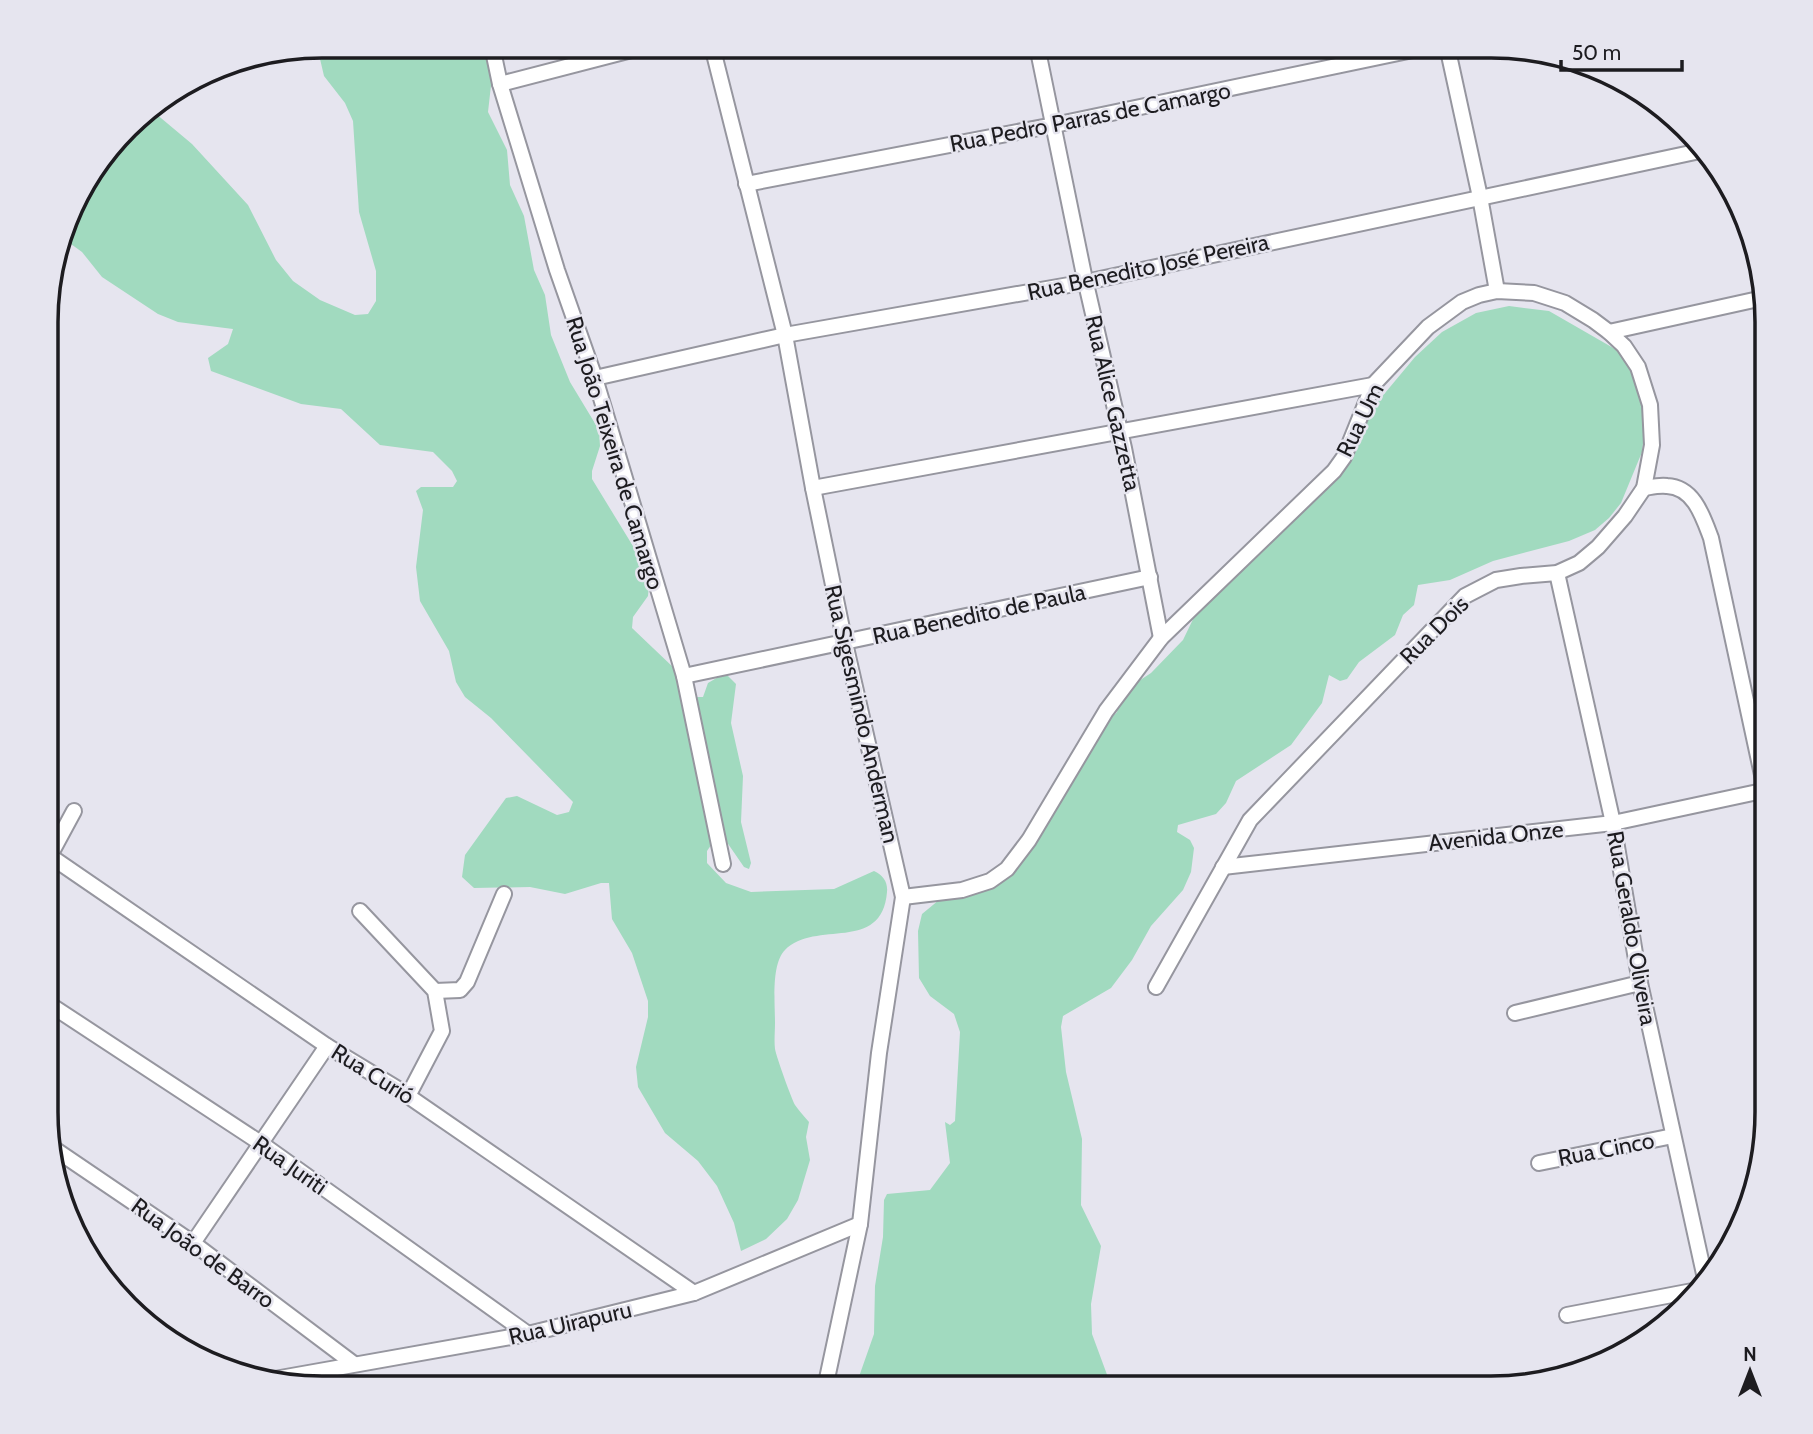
<svg xmlns="http://www.w3.org/2000/svg" width="1813" height="1434" font-family="Cabin,sans-serif">
  <rect width="100%" height="100%" fill="#e6e5ef"/>
  <g fill="#a1dabf">
    <path d="M317,46h177l1,4 -7,62 19,38 3,35 14,31 10,54 11,25 6,40 19,47 29,48 1,16 -8,25v8l58,95 -2,22 -15,21 -1,11 42,40 21,29h8l5,-14 12,-7h8l8,8 -5,39 12,53 -2,46 10,41 -2,6 -5,-2 -20,-29 -6,-3 -11,16v12l19,20 25,9 83,-3 40,-18c9,4 14,11 13,21 -5,62 -72,27 -102,58 -14,14 -10,53 -10,73 0,8 -1,18 0,26 2,10 16,48 20,56 4,6 9,11 14,17l-3,15 4,23 -12,40 -11,19 -21,20 -25,12 -7,-28 -17,-37 -19,-25 -33,-28 -27,-46 -2,-20 12,-50v-16l-16,-48 -20,-34 -3,-36h-8l-36,11 -35,-7 -56,1 -12,-11 3,-22 41,-57 11,-2 40,19 12,-3 4,-10 -82,-84 -26,-21 -9,-15 -7,-31 -29,-50 -4,-34 7,-57 -7,-19 5,-4h32l4,-6 -5,-10 -19,-19 -53,-7 -39,-36 -40,-5 -90,-33 -3,-13 20,-14 5,-15 -55,-7 -20,-8 -56,-37 -20,-25 -18,-13 18,-55 58,-70 9,-6 43,36 56,61 28,55 17,21 27,19 35,15 13,-1 8,-13v-30l-17,-59 -6,-91 -8,-18 -21,-27z"/>
    <polygon points="1509,306 1549,311 1622,353 1636,370 1646,418 1642,452 1621,503 1609,518 1595,530 1569,541 1493,561 1450,580 1418,585 1414,605 1403,615 1395,635 1359,662 1347,679 1340,681 1329,675 1322,703 1291,745 1236,781 1226,803 1216,814 1178,825 1177,832 1190,840 1194,848 1191,872 1183,890 1151,926 1132,960 1111,988 1063,1016 1061,1027 1066,1072 1082,1139 1081,1205 1101,1246 1091,1304 1092,1334 1109,1380 1116,1388 855,1388 874,1334 875,1286 883,1237 884,1200 887,1194 930,1190 950,1163 945,1122 950,1125 955,1121 960,1032 954,1014 930,996 919,978 918,931 922,914 939,900 983,891 1010,868 1097,733 1117,712 1122,692 1151,673 1183,640 1212,580 1241,563 1310,505 1332,478 1370,411 1415,357 1442,332 1476,313"/>
  </g>
  <g fill="none" stroke-linecap="round" stroke-linejoin="round">
    <defs>
      <g id="minor">
        <polyline points="492,46 500,84 557,270 595,378 684,676 723,864"/>
        <polyline points="712,46 785,335 813,488 845,643 903,897 879,1053 860,1224 825,1388"/>
        <polyline points="1037,46 1084,275 1124,448 1161,638"/>
        <polyline points="1447,46 1480,197 1497,291"/>
        <polyline points="500,84 647,46"/>
        <polyline points="746,184 1054,125 1432,46"/>
        <polyline points="1609,332 1763,298"/>
        <polyline points="595,378 785,335 1086,282 1700,151"/>
        <polyline points="813,488 1373,385"/>
        <path d="M1644,488c7,-1 15,-3 23,-2 27,1 36,31 44,52l56,260"/>
        <polyline points="1557,573 1613,823 1640,983 1706,1283"/>
        <polyline points="684,676 1150,577"/>
        <polyline points="50,856 327,1046 398,1089 694,1293"/>
        <polyline points="47,861 74,811"/>
        <polyline points="1223,867 1613,823 1767,790"/>
        <polyline points="903,897 962,890 990,881 1007,869 1029,840 1106,711 1161,638 1334,471 1344,457 1373,385 1428,327 1462,302 1479,295 1497,291 1534,293 1565,303 1593,320 1609,332 1624,346 1638,367 1650,405 1652,445 1644,488 1625,516 1598,547 1579,563 1557,573 1521,576 1496,580 1465,596 1250,820 1156,987"/>
        <polyline points="360,911 435,991 442,1031 408,1096"/>
        <polyline points="435,991 460,990 467,982 504,894"/>
        <polyline points="46,1002 262,1144 528,1334"/>
        <polyline points="1515,1013 1640,983"/>
        <polyline points="50,1146 193,1243 354,1364"/>
        <polyline points="1539,1163 1673,1136"/>
        <polyline points="193,1243 327,1046"/>
        <polyline points="1567,1315 1703,1289"/>
        <polyline points="269,1380 528,1334 694,1293 860,1224"/>
      </g>
    </defs>
    <use href="#minor" stroke="#96969f" stroke-width="18"/>
    <use href="#minor" stroke="#fff" stroke-width="14"/>
  </g>
  <g text-anchor="middle" stroke-width="5" stroke-linejoin="round" paint-order="stroke">
    <g font-size="23" fill="#1d1c20" stroke="#e6e5ef">
      <text transform="translate(1090 117) rotate(-11)" y="8">Rua Pedro Parras de Camargo</text>
      <text transform="translate(1148 267) rotate(-12)" y="8">Rua Benedito José Pereira</text>
      <text transform="translate(1113 403) rotate(77)" y="8">Rua Alice Gazzetta</text>
      <text transform="translate(1360 420) rotate(-64)" y="8">Rua Um</text>
      <text transform="translate(615 453) rotate(73)" y="8">Rua João Teixeira de Camargo</text>
      <text transform="translate(979 614) rotate(-12)" y="8">Rua Benedito de Paula</text>
      <text transform="translate(1434 630) rotate(-45)" y="8">Rua Dois</text>
      <text transform="translate(862 714) rotate(77)" y="8">Rua Sigesmindo Anderman</text>
      <text transform="translate(1496 836) rotate(-6)" y="8">Avenida Onze</text>
      <text transform="translate(1632 928) rotate(80)" y="8">Rua Geraldo Oliveira</text>
      <text transform="translate(373 1074) rotate(32)" y="8">Rua Curió</text>
      <text transform="translate(1606 1149) rotate(-11)" y="8">Rua Cinco</text>
      <text transform="translate(290 1165) rotate(35)" y="8">Rua Juriti</text>
      <text transform="translate(203 1253) rotate(36)" y="8">Rua João de Barro</text>
      <text transform="translate(570 1323) rotate(-13)" y="8">Rua Uirapuru</text>
    </g>
  </g>
  <path d="M0 0H1813V1434H0ZM322 58H1491A264 264 0 0 1 1755 322V1112A264 264 0 0 1 1491 1376H322A264 264 0 0 1 58 1112V322A264 264 0 0 1 322 58Z" fill="#e6e5ef" fill-rule="evenodd"/>
  <path fill="none" stroke="#1d1c20" stroke-width="3.5" d="M322 58H1491A264 264 0 0 1 1755 322V1112A264 264 0 0 1 1491 1376H322A264 264 0 0 1 58 1112V322A264 264 0 0 1 322 58Z"/>
  <g transform="translate(1750 1371)" stroke="#e6e5ef" stroke-width="5" paint-order="stroke">
  <path d="M0-5L12 26L0 18L-12 26Z" fill="#1d1c20"/>
  <text y="-10" font-size="19" font-weight="bold" text-anchor="middle" fill="#1d1c20">N</text>
  </g>
  <path d="M1561 60v10h121v-10" fill="none" stroke="#1d1c20" stroke-width="3.5"/>
  <text x="1572" y="60" font-size="21" fill="#1d1c20" stroke="#e6e5ef" stroke-width="5" paint-order="stroke">50 m</text>
</svg>
